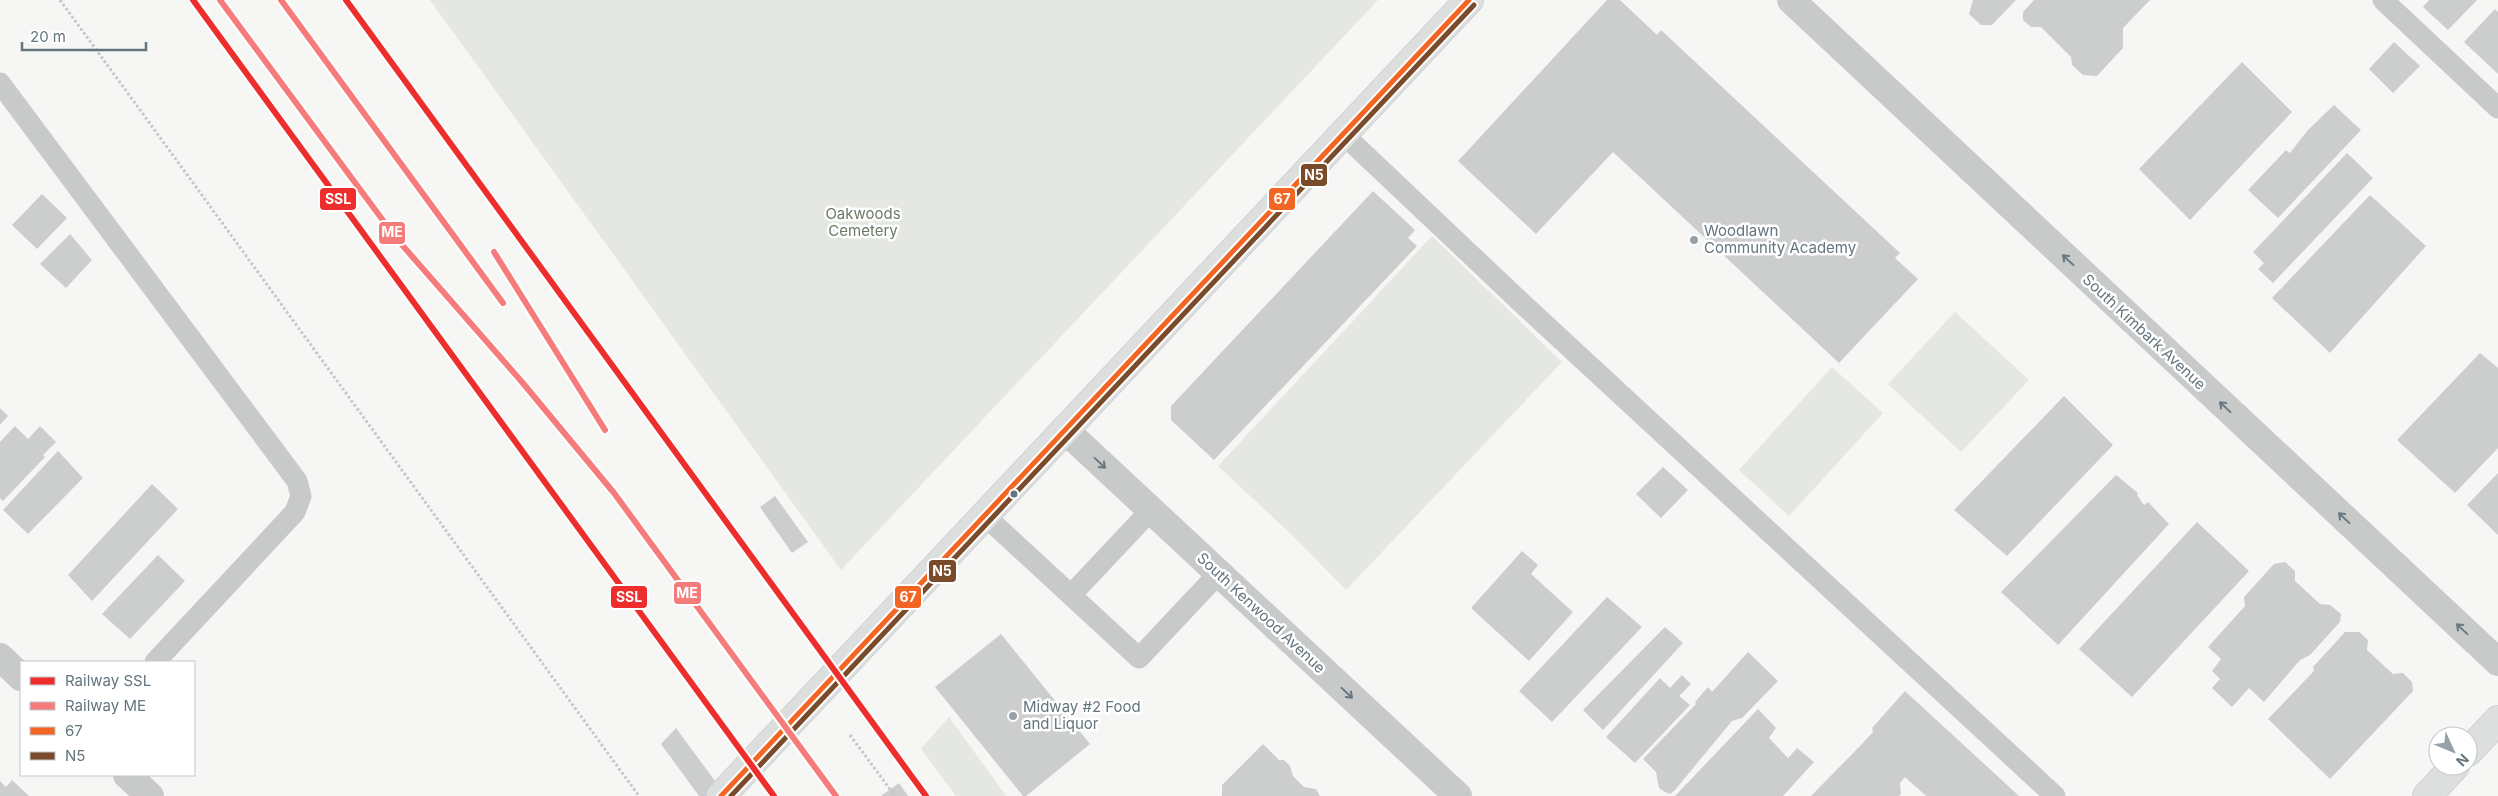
<svg xmlns="http://www.w3.org/2000/svg" width="2498" height="796" font-family="Inter,sans-serif">
  <rect width="100%" height="100%" fill="#f6f6f5"/>
  <g fill="#e5e7e2">
    <polygon points="430,0 1378,0 841,570"/>
    <polygon points="1432,236 1562,362 1346,590 1292,535 1218,466"/>
    <polygon points="1955,312 2029,380 1961,452 1888,384"/>
    <polygon points="1832,367 1883,413 1789,516 1739,470"/>
    <polygon points="949,717 1006,796 956,796 921,749"/>
  </g>
  <g fill="#cccece">
    <polygon points="1607,0 1620,0 1657,35 1661,30 1900,253 1895,258 1918,279 1839,363 1613,152 1536,234 1458,161"/>
    <polygon points="1973,0 2016,0 1992,25 1981,25 1969,14"/>
    <polygon points="2034,0 2150,0 2123,28 2123,48 2097,76 2083,75 2072,65 2071,57 2041,27 2031,27 2023,20 2023,12"/>
    <polygon points="2429,0 2477,0 2448,30 2423,7"/>
    <polygon points="2495,9 2498,12 2498,74 2464,42"/>
    <polygon points="2394,42 2420,66 2393,93 2369,69"/>
    <polygon points="2242,62 2292,112 2190,220 2139,169"/>
    <polygon points="2334,105 2361,130 2278,218 2248,190 2286,150 2290,153 2308,130"/>
    <polygon points="2347,153 2373,178 2273,283 2258,269 2264,263 2253,252"/>
    <polygon points="1373,191 1415,230 1408,238 1417,246 1214,460 1171,420 1171,406"/>
    <polygon points="42,194 67,218 37,249 12,225"/>
    <polygon points="2370,195 2426,246 2330,353 2272,298"/>
    <polygon points="70,234 92,260 66,288 40,264"/>
    <polygon points="2480,353 2498,368 2498,448 2455,493 2397,440"/>
    <polygon points="2064,396 2113,445 2007,556 1954,510"/>
    <polygon points="0,408 8,416 0,425"/>
    <polygon points="15,426 28,439 40,426 56,442 43,455 45,457 3,501 0,498 0,442"/>
    <polygon points="58,451 83,478 28,534 3,510"/>
    <polygon points="1663,467 1688,490 1661,518 1636,494"/>
    <polygon points="2498,473 2498,535 2467,505"/>
    <polygon points="2116,475 2138,493 2137,495 2144,505 2148,502 2169,524 2058,645 2001,592"/>
    <polygon points="152,484 178,509 92,601 68,575"/>
    <polygon points="775,496 808,542 792,553 760,507"/>
    <polygon points="2197,522 2249,571 2132,697 2079,649"/>
    <polygon points="1522,551 1538,565 1531,574 1573,612 1529,661 1471,608"/>
    <polygon points="158,555 185,581 130,639 102,614"/>
    <polygon points="2285,562 2295,571 2295,581 2320,604 2330,605 2341,614 2340,622 2310,655 2300,660 2264,702 2249,688 2232,707 2212,688 2220,679 2212,671 2221,659 2208,647 2245,606 2244,597 2274,564"/>
    <polygon points="1607,597 1642,627 1552,722 1519,691"/>
    <polygon points="1665,627 1683,643 1603,730 1583,710"/>
    <polygon points="2345,632 2359,632 2368,640 2367,650 2393,674 2403,673 2412,682 2413,691 2330,779 2268,719 2314,671 2313,667"/>
    <polygon points="1001,634 1090,744 1026,796 1023,796 935,687"/>
    <polygon points="1748,652 1778,681 1742,718 1732,721 1675,790 1670,794 1665,792 1659,788 1656,772 1643,759 1696,704 1695,702 1708,687 1712,692"/>
    <polygon points="1682,675 1691,684 1679,696 1690,705 1635,763 1606,737 1660,678 1670,688"/>
    <polygon points="1905,691 2019,796 1926,796 1905,777 1900,783 1901,794 1899,796 1811,796 1861,745 1873,732 1872,728"/>
    <polygon points="1758,709 1776,728 1769,738 1788,758 1797,748 1814,762 1783,796 1675,796"/>
    <polygon points="676,728 726,796 699,796 661,744"/>
    <polygon points="1263,744 1279,760 1284,760 1290,766 1293,776 1304,787 1316,789 1320,796 1222,796 1222,785"/>
    <polygon points="12,780 29,796 0,796 0,781 6,787"/>
    <polygon points="899,783 908,796 881,796"/>
  </g>
  <g fill="none" stroke-linecap="round" stroke-linejoin="round">
    <defs>
      <g id="secondary">
        <polyline points="2468,752 2498,720"/>
        <polyline points="721,796 1469,0"/>
        <polyline points="2427,796 2455,766"/>
      </g>
    </defs>
    <use href="#secondary" stroke="#d1d3d3" stroke-width="30"/>
    <g stroke="#c5c6c7" stroke-width="3" stroke-dasharray="2.5 2.5" stroke-linecap="butt">
      <polyline points="60,0 639,796"/>
      <polyline points="850,735 895,796"/>
    </g>
    <g stroke="#c8caca" stroke-width="21">
      <polyline points="2383,0 2498,108"/>
      <polyline points="0,83 297,481 301,496 295,512 155,662"/>
      <polyline points="1343,134 1526,307 2055,796"/>
      <polyline points="984,515 1139,658 1219,573"/>
      <polyline points="1071,595 1151,510"/>
    </g>
    <g stroke="#c8caca" stroke-width="28">
      <polyline points="1791,0 2498,662"/>
      <polyline points="1065,430 1458,796"/>
      <polyline points="0,657 21,677"/>
      <polyline points="127,775 150,796"/>
    </g>
    <use href="#secondary" stroke="#dddede" stroke-width="28"/>
    <defs>
      <polyline id="bus-1" points="721,796 1469,0"/>
      <polyline id="bus-2" points="731,796 1474,5"/>
    </defs>
    <use href="#bus-1" stroke="#fff" stroke-width="9"/>
    <use href="#bus-2" stroke="#fff" stroke-width="9"/>
    <use href="#bus-1" stroke="#f26522" stroke-width="5"/>
    <use href="#bus-2" stroke="#7a4b2a" stroke-width="5"/>
    <defs>
      <g id="rail-1">
        <polyline points="193,0 774,796"/>
        <polyline points="346,0 926,796"/>
      </g>
      <g id="rail-2">
        <polyline points="220,0 396,238 522,382 614,493 836,796"/>
        <polyline points="281,0 503,303"/>
        <polyline points="494,252 605,430"/>
      </g>
    </defs>
    <use href="#rail-1" stroke="#fff" stroke-width="10"/>
    <use href="#rail-2" stroke="#fff" stroke-width="10"/>
    <use href="#rail-1" stroke="#ee2e2d" stroke-width="6"/>
    <use href="#rail-2" stroke="#f67b7b" stroke-width="6"/>
  </g>
  <defs><path id="oneway-shaft" d="M-6 0H5M1.5-3L5.5 0L1.5 3" fill="none" stroke-width="1.6" stroke-linecap="round" stroke-linejoin="round" transform="scale(1.25)"/></defs>
  <g stroke="#687981">
    <use href="#oneway-shaft" transform="translate(2068 260) rotate(-137)"/>
    <use href="#oneway-shaft" transform="translate(2225 407) rotate(-137)"/>
    <use href="#oneway-shaft" transform="translate(1100 463) rotate(43)"/>
    <use href="#oneway-shaft" transform="translate(2344 518) rotate(-137)"/>
    <use href="#oneway-shaft" transform="translate(2462 629) rotate(-137)"/>
    <use href="#oneway-shaft" transform="translate(1347 693) rotate(43)"/>
  </g>
  <g fill="#96a2a7" stroke="#fff" stroke-width="2">
    <circle cx="1694" cy="240" r="5"/>
    <circle cx="1013" cy="716" r="5"/>
  </g>
  <circle fill="#63757d" stroke="#fff" stroke-width="2" cx="1014" cy="494" r="4.5"/>
  <g text-anchor="middle" stroke-width="5" stroke-linejoin="round" paint-order="stroke">
    <g font-size="15" fill="#6d7a66" stroke="#fff">
      <text x="863" y="219">Oakwoods<tspan x="863" dy="17">Cemetery</tspan></text>
    </g>
    <g font-size="15" fill="#63757d" stroke="#fff" text-anchor="start">
      <text x="1704" y="236">Woodlawn<tspan x="1704" dy="17">Community Academy</tspan></text>
      <text x="1023" y="712">Midway #2 Food<tspan x="1023" dy="17">and Liquor</tspan></text>
    </g>
    <g font-size="15" fill="#63757d" stroke="#fff">
      <text transform="translate(2144 332) rotate(43)" y="5">South Kimbark Avenue</text>
      <text transform="translate(1261 613) rotate(43)" y="5">South Kenwood Avenue</text>
    </g>
  </g>
  <g stroke="#fff" stroke-width="2">
    <rect x="1300" y="163" width="28" height="24" rx="5" fill="#7a4b2a"/>
    <rect x="319" y="187" width="38" height="24" rx="5" fill="#ee2e2d"/>
    <rect x="1268" y="187" width="28" height="24" rx="5" fill="#f26522"/>
    <rect x="378" y="221" width="28" height="24" rx="5" fill="#f67b7b"/>
    <rect x="928" y="559" width="29" height="24" rx="5" fill="#7a4b2a"/>
    <rect x="673" y="581" width="29" height="24" rx="5" fill="#f67b7b"/>
    <rect x="894" y="585" width="28" height="24" rx="5" fill="#f26522"/>
    <rect x="610" y="585" width="38" height="24" rx="5" fill="#ee2e2d"/>
  </g>
  <g font-size="14" text-anchor="middle" font-weight="bold" fill="#fff">
    <text x="1314" y="180">N5</text>
    <text x="338" y="204">SSL</text>
    <text x="1282" y="204">67</text>
    <text x="392" y="237">ME</text>
    <text x="942" y="576">N5</text>
    <text x="687" y="598">ME</text>
    <text x="908" y="602">67</text>
    <text x="629" y="602">SSL</text>
  </g>
  <rect x="20" y="661" width="175" height="115" fill="#ffffff" stroke="#c1c8cb"/>
  <rect x="30" y="677" width="25" height="8" fill="#ee2e2d" stroke="#c1c8cb"/>
  <text x="65" y="686" font-size="15" fill="#63757d">Railway SSL</text>
  <rect x="30" y="702" width="25" height="8" fill="#f67b7b" stroke="#c1c8cb"/>
  <text x="65" y="711" font-size="15" fill="#63757d">Railway ME</text>
  <rect x="30" y="727" width="25" height="8" fill="#f26522" stroke="#c1c8cb"/>
  <text x="65" y="736" font-size="15" fill="#63757d">67</text>
  <rect x="30" y="752" width="25" height="8" fill="#7a4b2a" stroke="#c1c8cb"/>
  <text x="65" y="761" font-size="15" fill="#63757d">N5</text>
  <g transform="translate(2453 751) rotate(134)"><circle r="24" fill="#ffffff" stroke="#c1c8cb"/>
  <path d="M0-4L9 19L0 12L-9 19Z" fill="#96a2a7"/>
  <text y="-8" font-size="14" font-weight="bold" text-anchor="middle" fill="#63757d">N</text>
  </g>
  <path d="M22 42v8h124v-8" fill="none" stroke="#63757d" stroke-width="2.5"/>
  <text x="30" y="42" font-size="15" fill="#63757d" stroke="#ffffff" stroke-width="4" paint-order="stroke">20 m</text>
</svg>
